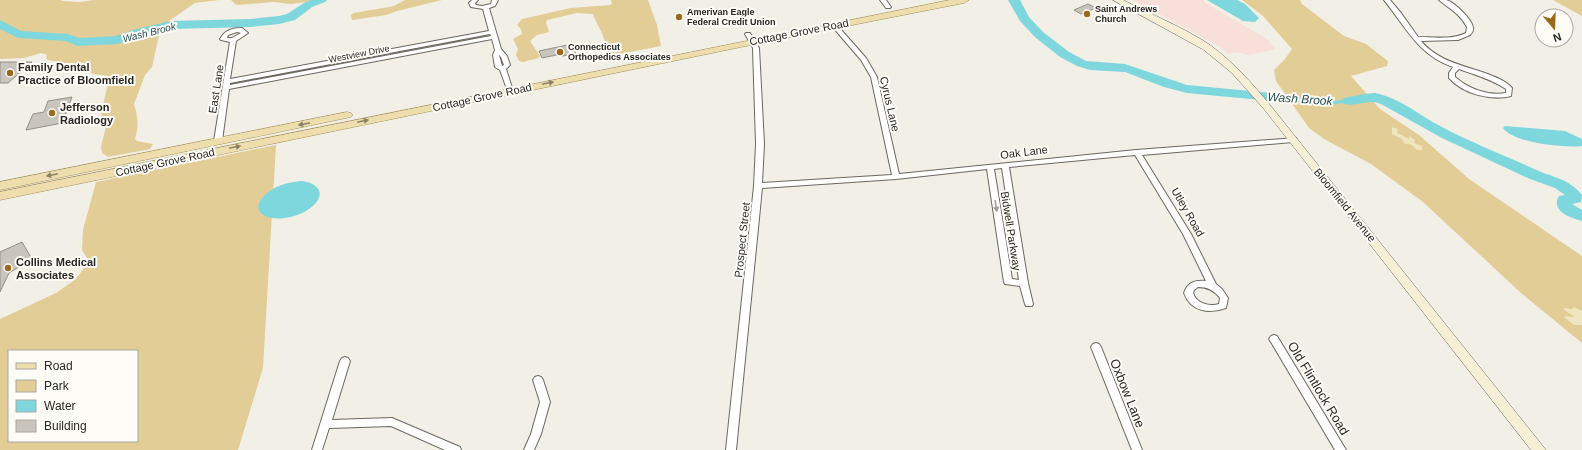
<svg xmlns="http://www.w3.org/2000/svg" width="1582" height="450" font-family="Arial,sans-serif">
  <rect width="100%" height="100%" fill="#f2efe6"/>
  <polygon fill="#f8dfd7" points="1132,0 1204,0 1205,3 1267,39 1275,49 1249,55 1237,52 1228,54 1220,47 1199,35"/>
  <g fill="#e2cd97" fill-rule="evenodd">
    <path d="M0,0h62l-1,1 19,1 13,-2h126l-24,3 -32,22 -3,6 -8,36 -7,8 -11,29c4,12 5,23 1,35l2,2 16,3 -3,5 -42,8 -6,-4 -1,-6 7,-29 -6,-2 -1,-2 8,-35 -1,-3 -14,-2 -8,-3 -8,-5 -30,-6 -2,-2 1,-3 -6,-2 -17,5 -24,1z"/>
    <polygon points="231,0 320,0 291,4 274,2 238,5 235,4"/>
    <polygon points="405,0 442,0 397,11 386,15 352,20 351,15 354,13 394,6"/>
    <path d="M611,0h37l9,25 4,21 -52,10 -4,-6c2,-13 -8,-24 -12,-36l-16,-1 -30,7 -1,2 3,10 -12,3 -7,6 10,15 -1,2 -16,4 -4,-1 -3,-6 2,-6 -5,-10 9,-5 -1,-5 -4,-4 5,-6 49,-11 39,-3 2,-1z"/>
    <polygon points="1242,0 1300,0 1302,4 1344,36 1366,44 1388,61 1387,66 1351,76 1380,109 1419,135 1469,179 1582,256 1582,343 1521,293 1423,202 1371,164 1324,139 1309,128 1276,81 1274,70 1285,59 1292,49 1263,16"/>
    <polygon points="1553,0 1582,0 1582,16"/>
    <polygon points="485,35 484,36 390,54 390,53"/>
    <polygon points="370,56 371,57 232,83 233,82"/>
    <path d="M276,145l-13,223 -25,82h-238v-131l56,-26 20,-14 13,-18 -7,-11 1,-20 13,-48zM9,351h128v90h-128z"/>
  </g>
  <g fill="#efe6c0">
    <polygon points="1392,127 1398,129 1397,133 1409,139 1409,136 1415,140 1414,143 1422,146 1422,150 1417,150 1412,145 1404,143 1402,139 1392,134"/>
    <polygon points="1574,307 1582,311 1582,325 1574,325 1565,318 1565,316 1575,317 1563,309 1566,308 1572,309"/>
  </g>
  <g fill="#7dd7dc">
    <polygon points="1207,0 1237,0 1245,4 1259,18 1255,22 1243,21"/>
    <polygon points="1262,94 1335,101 1361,96 1389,101 1411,112 1407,114 1395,108 1374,100 1364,99 1331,105 1297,99 1278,99 1268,101"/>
    <path d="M1505,126l60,5 17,8v7c-17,2 -69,-3 -79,-18z"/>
    <path d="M302,181c20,3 24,16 7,28 -7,5 -16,8 -25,9 -17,3 -36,-7 -19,-23 10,-10 24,-13 37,-14z"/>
  </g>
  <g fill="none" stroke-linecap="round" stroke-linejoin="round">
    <g fill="#7dd7dc" fill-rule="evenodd">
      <polygon points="311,0 327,0 325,2 312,7 295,20 279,24 250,27 171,29 140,36 118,44 77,46 66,41 18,38 0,29 0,20 21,31 68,34 79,38 116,36 133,30 170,21 250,19 279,16 287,14 304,3"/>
      <polygon points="1008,0 1020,0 1029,17 1043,32 1069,52 1086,61 1125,64 1187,85 1272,93 1277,94 1279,97 1277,100 1272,101 1187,93 1164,87 1125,72 1090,70 1077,66 1060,57 1035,37 1020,21"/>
      <path d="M1375,93c25,5 44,22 65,33 30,16 61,28 92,42 18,9 37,10 50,27l-1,7 -9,2 10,6v11c-11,-3 -32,-10 -23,-25l6,-1 -10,-7 -25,-9 -88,-41 -61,-34c-13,-6 -24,3 -37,0l-2,-3 2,-3 20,-4z"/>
    </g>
  </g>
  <g fill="#c9c5bd" stroke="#939088">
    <polygon points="1088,4 1096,8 1081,14 1074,10"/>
    <polygon points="572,44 576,54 562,56 561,54 542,58 539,51"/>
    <polygon points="0,62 32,62 8,83 0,83"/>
    <polygon points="72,97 62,123 26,130 33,114 44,112 48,101"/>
    <polygon points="22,242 32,259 9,273 0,292 0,252"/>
  </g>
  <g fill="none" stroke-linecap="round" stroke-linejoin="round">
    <defs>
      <g id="minor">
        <path d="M472,0h6l-3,3 1,2 6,1 9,-2 1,-4h6l-3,6 -6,2 12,41 6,7 3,9 -4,4 7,22 -1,1h-4l-8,-22 -5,-3 -2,-12 2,-5 -3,-11 -263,50 -7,52 -4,2 -4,-2 16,-99 -9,-2 -1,-1c5,-9 12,-11 22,-11l6,5 -12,8 -6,38 259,-48 -6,-22 -12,-2 -2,-4zM237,32l4,1 -9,5h-5l1,-3zM490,34l1,2 -261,49v-2zM499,55l2,2 3,8 -2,1z"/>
        <polygon points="880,0 886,0 891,7 890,8 886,8"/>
        <path d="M1384,0h6l11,13 17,24c14,0 35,3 48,-4l1,-6c-7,-13 -17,-18 -28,-27 2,0 4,0 7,0 8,2 25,18 27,27 1,3 -1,6 -3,8l-12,5 -37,1c15,18 36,23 58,30 11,4 25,8 33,17l-1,8c-20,5 -48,-2 -62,-18v-5l4,-6c-35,-12 -47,-40 -69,-67zM1459,69c16,6 32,10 47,20v4c-18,3 -37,-4 -51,-16v-4z"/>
        <path d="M834,23l2,1 30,34 11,19 22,97 237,-24 160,-12 1,2 -1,2h-3l-151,13 49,79 25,50 6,5 6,9 -2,10c-17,6 -35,4 -42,-15 4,-11 11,-13 22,-12l-23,-47 -48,-79 -126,12 19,116 5,21 -1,2h-6l-1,-2 -5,-18 -15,-2 -1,-2 -17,-113 -91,10 -134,9 -26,262h-10l28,-264 2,-42 -3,-96 -8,-14 1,-1h4l9,15 5,96 -2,39 130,-8 -21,-98 -10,-17 -30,-35zM1002,168l17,112 -7,-1 -18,-110zM1198,287c9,0 16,3 22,11l-1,6c-10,3 -23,-1 -26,-11l1,-3z"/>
        <polygon points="1274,335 1277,336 1346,450 1335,450 1271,342 1269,339 1271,336"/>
        <polygon points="1096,343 1099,344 1101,347 1142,450 1132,450 1091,347 1093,344"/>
        <polygon points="345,357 348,358 350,361 332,420 392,418 460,447 461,450 445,450 391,426 329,428 322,450 312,450 340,361 342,358"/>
        <polygon points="538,376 541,377 543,380 550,402 541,434 534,450 524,450 531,434 540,402 533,380 535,377"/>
      </g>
      <path id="secondary" d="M1113,0h10c29,15 60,27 87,45 23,17 42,38 60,60l276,345h-15l-267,-341 -32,-36 -28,-23z"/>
      <g id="primary">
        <polygon points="950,0 969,0 964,3 741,47 0,200 0,192"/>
        <polygon points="347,112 351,113 353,115 351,117 0,190 0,182"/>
      </g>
    </defs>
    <use href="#minor" stroke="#6b6861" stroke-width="2"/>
    <use href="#secondary" stroke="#6b6861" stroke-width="1"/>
    <use href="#primary" stroke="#a29059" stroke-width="1"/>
    <use href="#minor" fill="#fff" fill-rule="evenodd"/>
    <use href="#secondary" fill="#f7eed6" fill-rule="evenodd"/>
    <use href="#primary" fill="#eedead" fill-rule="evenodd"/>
  </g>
  <defs><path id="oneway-solid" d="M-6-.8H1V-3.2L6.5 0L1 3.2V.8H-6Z"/></defs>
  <g fill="#8c8268">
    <use href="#oneway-solid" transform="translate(548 83) rotate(-12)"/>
    <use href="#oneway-solid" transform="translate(363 121) rotate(-12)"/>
    <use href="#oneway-solid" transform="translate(304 124) rotate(169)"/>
    <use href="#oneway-solid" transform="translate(235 147) rotate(-12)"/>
    <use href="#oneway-solid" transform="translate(52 175) rotate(168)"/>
  </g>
  <use fill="#9f9e9c" href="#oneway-solid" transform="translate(996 206) rotate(81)"/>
  <g fill="#9a6a1c" stroke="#fefcf7" stroke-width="1.5">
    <circle cx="1087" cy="14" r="4"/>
    <circle cx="679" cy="17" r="4"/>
    <circle cx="560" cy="52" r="4"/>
    <circle cx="10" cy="73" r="4"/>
    <circle cx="52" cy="113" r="4"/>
    <circle cx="8" cy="268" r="4"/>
  </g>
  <g text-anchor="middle" stroke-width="4" stroke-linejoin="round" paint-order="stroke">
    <g font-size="9" font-weight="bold" fill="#292724" stroke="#fefcf7" text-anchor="start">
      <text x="1095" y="12">Saint Andrews<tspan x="1095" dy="10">Church</tspan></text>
      <text x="687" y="15">Amerivan Eagle<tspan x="687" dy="10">Federal Credit Union</tspan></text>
      <text x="568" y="50">Connecticut<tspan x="568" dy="10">Orthopedics Associates</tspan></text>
    </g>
    <g font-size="9" fill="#292724" stroke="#fefcf7">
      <text transform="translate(359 54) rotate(-11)" y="3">Westview Drive</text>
    </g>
    <g font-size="10" font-style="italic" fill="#254f51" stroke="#fefcf7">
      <text transform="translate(149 32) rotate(-14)" y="4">Wash Brook</text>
    </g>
    <g font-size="11" fill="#292724" stroke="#fefcf7">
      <text transform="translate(799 32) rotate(-11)" y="4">Cottage Grove Road</text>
      <text transform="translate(216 89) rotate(-81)" y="4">East Lane</text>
      <text transform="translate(482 97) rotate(-12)" y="4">Cottage Grove Road</text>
      <text transform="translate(890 104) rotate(77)" y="4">Cyrus Lane</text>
      <text transform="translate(1024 152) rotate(-7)" y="4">Oak Lane</text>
      <text transform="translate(165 162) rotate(-12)" y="4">Cottage Grove Road</text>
      <text transform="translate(1345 205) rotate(51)" y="4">Bloomfield Avenue</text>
      <text transform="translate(1188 212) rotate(60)" y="4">Utley Road</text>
      <text transform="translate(1011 231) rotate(81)" y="4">Bidwell Parkway</text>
      <text transform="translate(742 240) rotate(-84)" y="4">Prospect Street</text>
    </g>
    <g font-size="11" font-weight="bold" fill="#292724" stroke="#fefcf7" text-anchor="start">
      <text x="18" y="71">Family Dental<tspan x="18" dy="13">Practice of Bloomfield</tspan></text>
      <text x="60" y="111">Jefferson<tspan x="60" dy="13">Radiology</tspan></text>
      <text x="16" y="266">Collins Medical<tspan x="16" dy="13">Associates</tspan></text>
    </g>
    <g font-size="12" font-style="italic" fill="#254f51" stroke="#fefcf7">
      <text transform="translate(1300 99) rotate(4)" y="4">Wash Brook</text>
    </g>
    <g font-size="13" fill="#292724" stroke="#fefcf7">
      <text transform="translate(1319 388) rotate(59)" y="5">Old Flintlock Road</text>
      <text transform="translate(1128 393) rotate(68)" y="5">Oxbow Lane</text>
    </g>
  </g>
  <rect x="8" y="350" width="130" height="92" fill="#fefcf7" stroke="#a9a7a3"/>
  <rect x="16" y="363" width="20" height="6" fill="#eedead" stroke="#a9a7a3"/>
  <text x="44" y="370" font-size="12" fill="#292724">Road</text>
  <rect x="16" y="380" width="20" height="12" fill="#e2cd97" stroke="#a9a7a3"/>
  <text x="44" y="390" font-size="12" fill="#292724">Park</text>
  <rect x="16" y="400" width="20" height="12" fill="#7dd7dc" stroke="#a9a7a3"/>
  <text x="44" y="410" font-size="12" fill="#292724">Water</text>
  <rect x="16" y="420" width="20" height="12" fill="#c9c5bd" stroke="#a9a7a3"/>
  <text x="44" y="430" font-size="12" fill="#292724">Building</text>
  <g transform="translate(1554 28) rotate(161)"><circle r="19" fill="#fefcf7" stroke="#a9a7a3"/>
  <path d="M0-3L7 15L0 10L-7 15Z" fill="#9a6a1c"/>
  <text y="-6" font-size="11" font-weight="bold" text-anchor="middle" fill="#292724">N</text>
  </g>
</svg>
